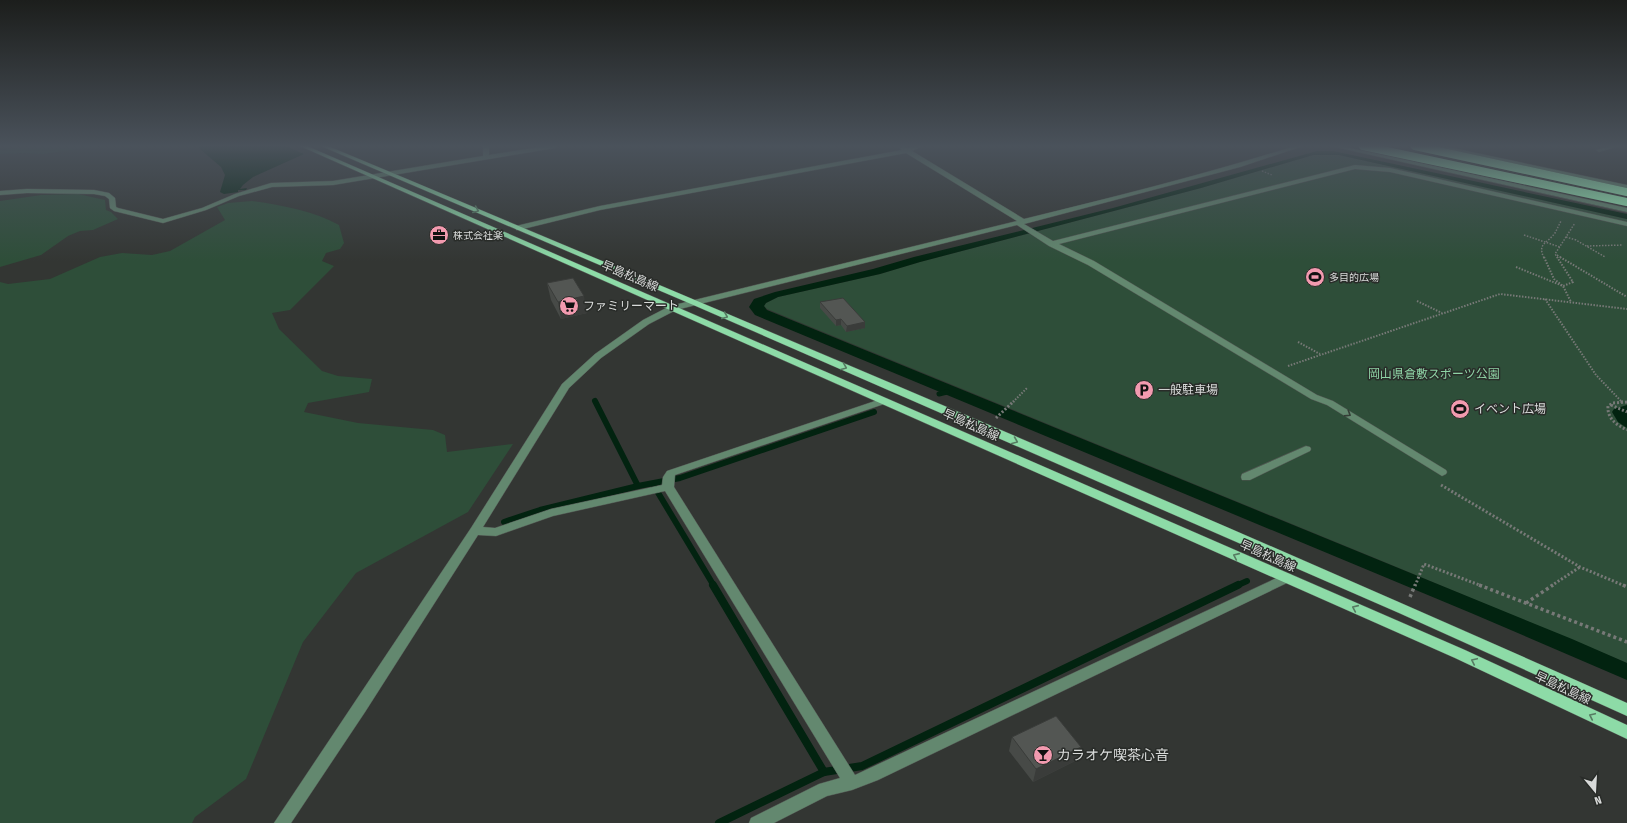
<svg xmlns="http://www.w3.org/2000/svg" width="1627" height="823" font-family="'Fira Sans Condensed','Noto Sans JP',sans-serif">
  <rect width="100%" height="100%" fill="#333633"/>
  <g fill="#2e4e39">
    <polygon points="42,146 99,146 43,154 24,153 0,154 0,150"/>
    <polygon points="1313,155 1339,155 1627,219 1627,663 1382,561 767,309 764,306 766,303 778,297 880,274 920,262 1201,188"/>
    <polygon points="78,194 105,200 106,210 111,212 118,219 93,230 80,231 68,236 41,255 0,267 0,201 41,195"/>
    <path d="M252,201c29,4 62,10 87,24l5,18 -4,6 -14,4 -4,8 12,5 -44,44 -18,3 7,16 43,42 16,5 34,3 -3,13 -61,11 -4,9 54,11 75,7 12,5 2,17 66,-8 -45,68 -112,61 -53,69 -57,137 -51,38 -3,6h-192v-541l8,2 42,-5 50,-22 22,-4 30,2 18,-4 55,-31 -8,-13 11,-4z"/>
  </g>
  <g fill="#022310">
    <polygon points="201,146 285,146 304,154 253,177 243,185 240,189 247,188 246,190 238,190 238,192 224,194 220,192 225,175 221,167 200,149 199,147"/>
    <polygon points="1317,151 1333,151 1627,214 1627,219 1339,155 1313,155 1201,188 920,262 880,274 778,297 766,303 764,306 767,310 1572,639 1627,663 1627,680 1471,613 755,315 749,307 754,299 775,292 873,269 914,257 1113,208"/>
    <polygon points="1627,405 1627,428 1618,422 1612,412 1614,409"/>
  </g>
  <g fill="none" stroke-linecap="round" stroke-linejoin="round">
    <polyline stroke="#022310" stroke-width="5" points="939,394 947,392"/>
    <g stroke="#022310" stroke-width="6">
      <polyline points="595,401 638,486"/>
      <polyline points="654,486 714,586"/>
      <polyline points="504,522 540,510 638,486 680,478 874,412"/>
      <polyline points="1236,586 1247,581"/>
    </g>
    <g stroke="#022310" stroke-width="8">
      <polyline points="713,585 824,772"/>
      <polyline points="719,823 824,772 862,766 1238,585"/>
    </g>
    <defs>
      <g id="minor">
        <polygon points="483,146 489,146 489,155 546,146 558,146 555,148 333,185 272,187 239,196 206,210 163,223 114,211 110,208 109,199 105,196 94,194 27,193 0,195 0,191 27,189 94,190 109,193 115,198 116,207 118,208 163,219 202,208 235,194 271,183 333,181 483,156"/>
        <path d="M903,146l4,2 8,-2h8l-11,5 112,68c91,-22 182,-45 271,-73h8l-63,21 -216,57 29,17 302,-76 35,3 237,54v4l-237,-54 -35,-3 -296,75 35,17 223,134 16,6 113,69 1,2 -1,2 -4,2 -115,-71 -16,-6 -223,-134 -39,-19 -32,-21 -341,85 -27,14 -48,34 -32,30 -86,139 12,1 56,-19 111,-24 1,-8 4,-6 214,-72h6l2,2 -2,2 -212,72 -1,12 181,288 428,-200 4,-2 4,2 2,3 -2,3 -413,199 -26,10 -25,6 -53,27h-25l2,-5 68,-34 21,-6 -175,-287 -112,25 -57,20 -18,-1 -113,177 -74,111h-17l197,-295 91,-144 33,-30 48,-34 27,-14 347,-85 -111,-68 -306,57 -81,20h-3v-4l84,-20 302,-56 -2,-2z"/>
        <polygon points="1331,146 1341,146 1627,208 1627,212"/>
        <polygon points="1433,146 1443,146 1627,185 1627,189"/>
        <polygon points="1610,146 1619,146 1599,152 1596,150"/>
        <polygon points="1306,446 1310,447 1311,449 1310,451 1250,480 1242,480 1241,477 1242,474"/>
      </g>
      <g id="major">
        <polygon points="300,146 307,146 1465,650 1627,725 1627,739 1455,658"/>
        <path d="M321,146h7c435,182 869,365 1299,557v13l-228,-103 -708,-309z"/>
      </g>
    </defs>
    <use href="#minor" stroke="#515451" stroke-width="1"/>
    <use href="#major" stroke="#515451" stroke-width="1"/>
    <g stroke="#777977" stroke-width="1.5" stroke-dasharray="1.5 1.5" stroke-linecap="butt">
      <polyline points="1262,171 1272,175"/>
      <polyline points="1524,235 1560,247"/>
      <polyline points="1566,237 1576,240 1605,257"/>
      <polyline points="1587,246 1623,245"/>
      <polyline points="1557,255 1562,258"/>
      <path d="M1544,258c-7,-15 3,-14 11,-25 2,-4 4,-8 6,-12"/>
      <polyline points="1558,258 1555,254 1575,223"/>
    </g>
    <g stroke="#777977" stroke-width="2" stroke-dasharray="1.5 1.5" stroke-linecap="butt">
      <polyline points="1544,257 1554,279 1563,286 1571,302"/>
      <polyline points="1560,257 1627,297"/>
      <polyline points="1516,267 1563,286 1573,282 1557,257"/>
      <polyline points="1545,299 1596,375 1622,402"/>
      <polyline points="1417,301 1442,313"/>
      <polyline points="1298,342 1320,354"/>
      <polyline points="1288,366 1500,294 1627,309"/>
      <polyline points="1013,402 1027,388"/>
    </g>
    <g stroke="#777977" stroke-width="3" stroke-dasharray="2 2" stroke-linecap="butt">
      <polyline points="1621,401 1622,402"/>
      <path d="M1627,402l-14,1 -5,3c-1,13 9,19 19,24"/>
      <polyline points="1611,405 1627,412"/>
      <polyline points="996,418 1014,401"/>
      <polyline points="1441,485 1580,567 1625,586"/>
      <polyline points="1415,586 1424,564 1482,586"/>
      <polyline points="1551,586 1580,567"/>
    </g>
    <g stroke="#777977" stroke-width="3.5" stroke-dasharray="3 3" stroke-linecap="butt">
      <polyline points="1479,585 1627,642"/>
      <polyline points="1623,585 1627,587"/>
      <polyline points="1410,597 1415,585"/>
      <polyline points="1526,603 1553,585"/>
    </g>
    <use href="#minor" fill="#63886f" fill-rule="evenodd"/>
    <use href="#major" fill="#8ddba7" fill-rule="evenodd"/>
    <defs>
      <g id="highway-bridge">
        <polyline points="1363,146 1627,202"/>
        <polyline points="1415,146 1627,192"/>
      </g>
    </defs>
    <use href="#highway-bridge" stroke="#515451" stroke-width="8" stroke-linecap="butt"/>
    <use href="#highway-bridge" stroke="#9dfcbd" stroke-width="8"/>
  </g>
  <g fill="#474a47">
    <polygon points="547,283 587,313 561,319 551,300"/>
    <polygon points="820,302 865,322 865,328 846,332 841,325 836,326 820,308"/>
    <polygon points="1012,737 1077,760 1033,782 1009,751"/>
  </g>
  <g fill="#3a3c3a">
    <polygon points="584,296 587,313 561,319 558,302"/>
    <polygon points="841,319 841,325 836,326 836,320"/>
    <polygon points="865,322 865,328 846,332 847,326"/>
    <polygon points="1081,747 1077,760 1033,782 1036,769"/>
  </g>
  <g fill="#535653" stroke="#3a3c3a">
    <polygon points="573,278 584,296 558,302 547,283"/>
    <polygon points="843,298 865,322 847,326 841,319 836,320 820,302"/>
    <polygon points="1056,716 1081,747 1036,769 1012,737"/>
  </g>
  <defs><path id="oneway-chevron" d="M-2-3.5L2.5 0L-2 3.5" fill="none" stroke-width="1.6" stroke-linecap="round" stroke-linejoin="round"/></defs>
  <g stroke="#567b62">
    <use href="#oneway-chevron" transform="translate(476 210) rotate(23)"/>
    <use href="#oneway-chevron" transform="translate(725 316) rotate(23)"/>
    <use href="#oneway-chevron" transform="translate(844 367) rotate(23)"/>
    <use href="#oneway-chevron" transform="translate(1015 441) rotate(23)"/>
    <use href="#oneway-chevron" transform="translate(1236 556) rotate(-156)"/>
    <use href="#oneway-chevron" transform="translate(1355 608) rotate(-156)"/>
    <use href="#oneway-chevron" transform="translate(1474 661) rotate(-155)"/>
    <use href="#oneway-chevron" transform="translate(1592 716) rotate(-155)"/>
  </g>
  <use stroke="#353e37" href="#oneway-chevron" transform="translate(1348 414) rotate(32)"/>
  <linearGradient id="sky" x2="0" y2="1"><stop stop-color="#1c1e1c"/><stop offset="0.56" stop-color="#4a525b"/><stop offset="1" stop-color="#4a525b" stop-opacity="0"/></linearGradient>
  <rect width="1627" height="261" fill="url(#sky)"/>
  <defs>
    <symbol id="office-disc" viewBox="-11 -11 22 22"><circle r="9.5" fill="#f29aaf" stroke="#292c29"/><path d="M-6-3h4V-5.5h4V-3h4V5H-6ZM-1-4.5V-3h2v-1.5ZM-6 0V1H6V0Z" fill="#111"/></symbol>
    <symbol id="stadium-disc" viewBox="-11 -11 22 22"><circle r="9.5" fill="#f29aaf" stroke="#292c29"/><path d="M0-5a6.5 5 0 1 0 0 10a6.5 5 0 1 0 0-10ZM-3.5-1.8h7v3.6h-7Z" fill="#111"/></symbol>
    <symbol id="supermarket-disc" viewBox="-11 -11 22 22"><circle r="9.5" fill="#f29aaf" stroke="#292c29"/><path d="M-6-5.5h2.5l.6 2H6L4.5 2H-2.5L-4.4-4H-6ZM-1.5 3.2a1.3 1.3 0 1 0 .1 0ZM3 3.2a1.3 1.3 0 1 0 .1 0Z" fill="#111"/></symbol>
    <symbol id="parking-disc" viewBox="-11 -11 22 22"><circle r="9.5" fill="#f29aaf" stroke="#292c29"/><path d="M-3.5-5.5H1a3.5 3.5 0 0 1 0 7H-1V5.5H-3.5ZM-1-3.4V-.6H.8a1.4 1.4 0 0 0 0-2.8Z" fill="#111"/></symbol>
    <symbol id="bar-disc" viewBox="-11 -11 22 22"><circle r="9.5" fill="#f29aaf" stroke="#292c29"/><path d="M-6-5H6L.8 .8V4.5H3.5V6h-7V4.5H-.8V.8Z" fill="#111"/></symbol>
  </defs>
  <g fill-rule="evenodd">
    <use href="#office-disc" x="428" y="224" width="22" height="22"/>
    <use href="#stadium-disc" x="1304" y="266" width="22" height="22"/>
    <use href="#supermarket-disc" x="558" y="295" width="22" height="22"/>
    <use href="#parking-disc" x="1133" y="379" width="22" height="22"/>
    <use href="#stadium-disc" x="1449" y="398" width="22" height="22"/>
    <use href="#bar-disc" x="1032" y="744" width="22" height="22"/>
  </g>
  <g text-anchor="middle" stroke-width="3" stroke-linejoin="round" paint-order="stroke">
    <g font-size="10" fill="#d9dbda" stroke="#292c29" text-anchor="start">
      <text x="453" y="239">株式会社楽</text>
      <text x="1329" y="281">多目的広場</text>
    </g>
    <g font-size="12" fill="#d9dbda" stroke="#292c29">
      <text transform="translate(630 276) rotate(23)" y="4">早島松島線</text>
      <text transform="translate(971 425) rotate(24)" y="4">早島松島線</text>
      <text transform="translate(1268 556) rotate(24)" y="4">早島松島線</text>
      <text transform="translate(1563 688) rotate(25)" y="4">早島松島線</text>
    </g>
    <g font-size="12" fill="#d9dbda" stroke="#292c29" text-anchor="start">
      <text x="583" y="310">ファミリーマート</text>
      <text x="1158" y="394">一般駐車場</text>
      <text x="1474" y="413">イベント広場</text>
    </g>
    <g font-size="12" fill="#8ed3a5" stroke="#292c29">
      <text x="1434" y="378">岡山県倉敷スポーツ公園</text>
    </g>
    <g font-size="14" fill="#d9dbda" stroke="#292c29" text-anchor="start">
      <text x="1057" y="760">カラオケ喫茶心音</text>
    </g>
  </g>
  <g transform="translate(1595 791) rotate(162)" stroke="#292c29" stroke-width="3" paint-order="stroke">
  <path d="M0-3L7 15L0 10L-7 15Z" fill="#d9dbda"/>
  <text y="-6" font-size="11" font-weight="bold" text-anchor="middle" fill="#d9dbda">N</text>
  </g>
</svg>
